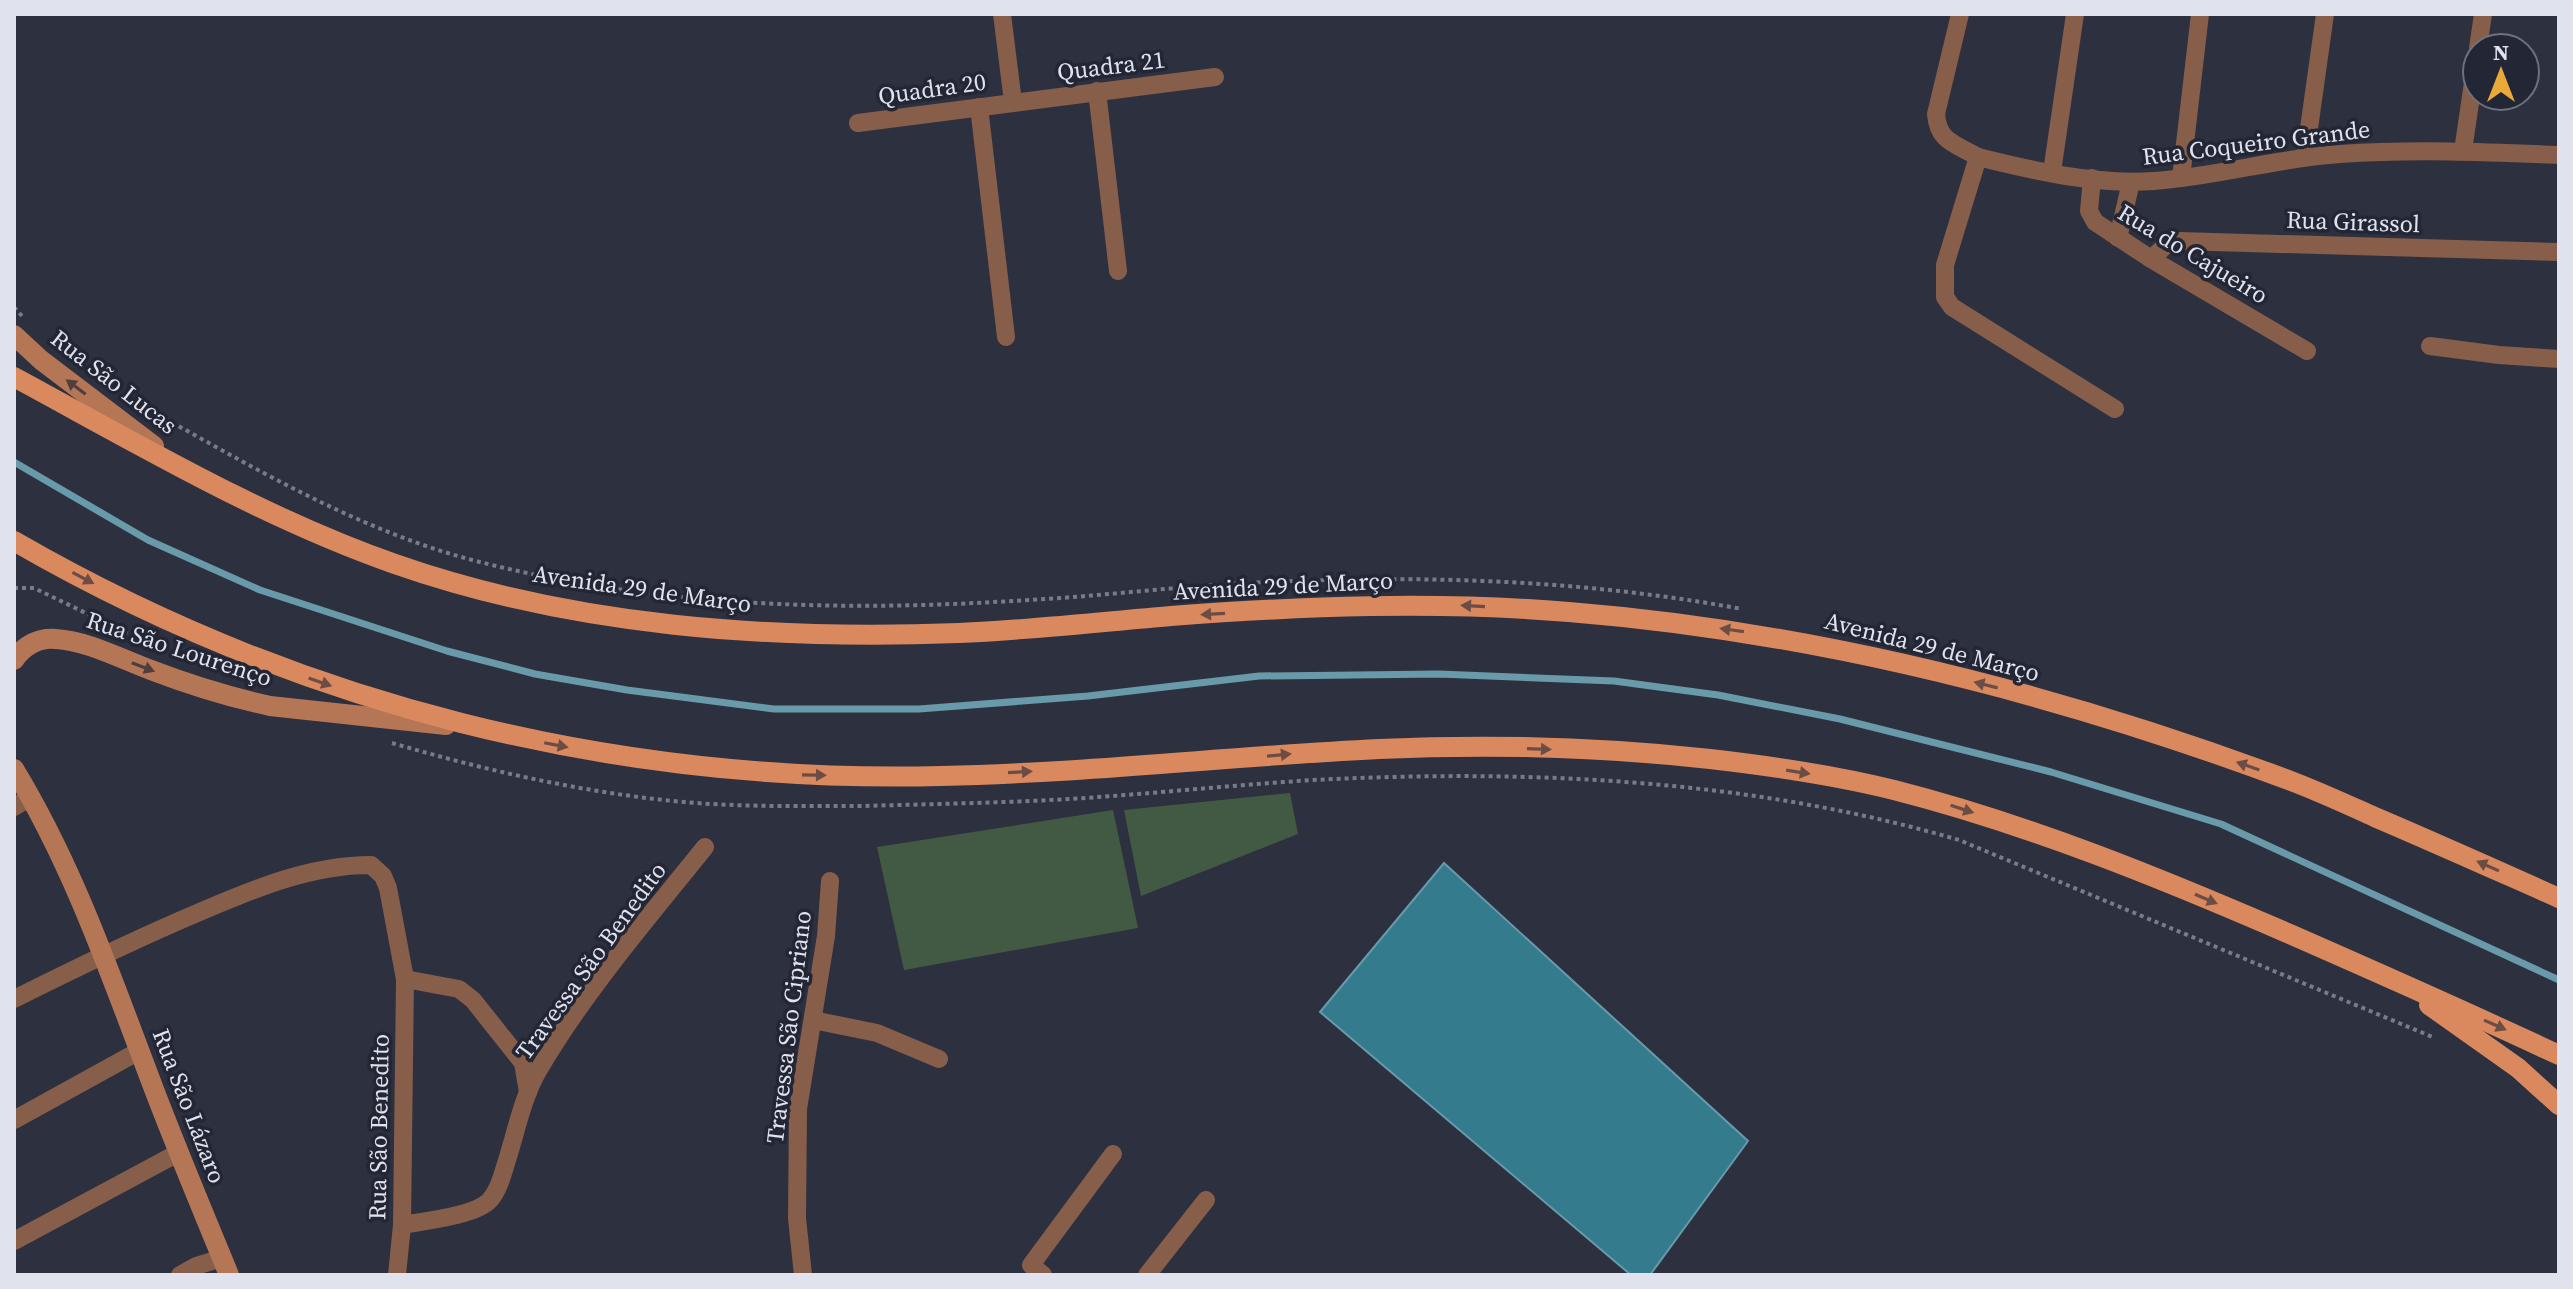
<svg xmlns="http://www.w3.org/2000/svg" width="2573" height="1289" font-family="'Source Serif 4',serif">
  <rect width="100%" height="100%" fill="#2d303f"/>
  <g fill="#425a43">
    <polygon points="1290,793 1298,834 1141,896 1124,810"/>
    <polygon points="1113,810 1138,928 904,970 877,847"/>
  </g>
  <polygon fill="#357b8e" stroke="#689aaa" stroke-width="2" points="1444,863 1748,1141 1650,1275 1631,1275 1320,1012"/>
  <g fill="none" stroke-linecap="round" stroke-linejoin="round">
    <polyline stroke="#689aaa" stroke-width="7" points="14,462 148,540 260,590 447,651 535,674 627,690 774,709 919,709 1088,696 1259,676 1439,674 1614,681 1718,695 1840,719 2051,772 2221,824 2559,980"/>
    <g stroke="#787b88" stroke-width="4" stroke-dasharray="4 4" stroke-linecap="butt">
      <polyline points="14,307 22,316"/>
      <path d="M130,399c111,61 222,130 346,162 175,45 357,51 536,40 86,-4 172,-16 257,-19 161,-7 315,-2 473,27"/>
      <polyline points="14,588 34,588 154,646"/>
      <path d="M392,743c99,29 202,52 304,60 55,4 111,3 166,3 69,-2 138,-3 207,-7 81,-5 163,-14 245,-19 215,-11 437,-1 645,60l476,198"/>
    </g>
    <g stroke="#865e4a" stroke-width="18">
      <polyline points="1002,14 1013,102"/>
      <path d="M1960,14l-24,100c2,28 20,30 42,43"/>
      <polyline points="2478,48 2483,14"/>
      <polyline points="1097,91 1118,271"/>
      <polyline points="979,107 1006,337"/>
      <polyline points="858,123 1215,77"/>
      <polyline points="2463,151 2477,55"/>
      <polyline points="2305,157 2325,14"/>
      <polyline points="2052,172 2075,14"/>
      <polyline points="2092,178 2089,211 2095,222 2151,259 2307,351"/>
      <polyline points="2181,178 2200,14"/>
      <polyline points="2118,238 2131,182"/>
      <polyline points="2151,259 2165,246 2180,241 2559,252"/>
      <polyline points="2430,346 2499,355 2559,359"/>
      <path d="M2115,409l-163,-102 -7,-10v-32l33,-108c56,14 117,28 175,24 63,-4 124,-23 187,-27 73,-5 146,-2 219,1"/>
      <polyline points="14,807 31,797"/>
      <polyline points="405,979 459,989 473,1000 523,1063 528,1092"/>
      <path d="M14,999c62,-31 124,-61 188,-88 54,-23 109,-46 169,-46l12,11 5,12 17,91 -3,246 -5,50"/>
      <polyline points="813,1020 877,1033 939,1059"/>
      <polyline points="14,1120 139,1051"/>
      <path d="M402,1225c21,-4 72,-9 87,-24 11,-12 14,-29 19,-44 9,-29 15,-60 30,-86 46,-79 110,-153 167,-224"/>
      <polyline points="14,1241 178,1153"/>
      <polyline points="180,1275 196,1266 222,1258"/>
      <polyline points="803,1275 797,1218 798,1109 826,936 830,881"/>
      <polyline points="1043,1275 1031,1265 1113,1154"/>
      <polyline points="1147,1275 1206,1200"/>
    </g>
    <g stroke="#b57656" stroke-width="20">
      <polyline points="14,335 41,360 154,446"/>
      <path d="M14,660c9,-14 25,-23 42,-21 32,2 65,20 95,31 39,15 78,27 119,36l176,19"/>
      <path d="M14,769c59,97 95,202 135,307 25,67 53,133 80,199"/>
    </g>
    <g stroke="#da885e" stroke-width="20">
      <path d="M14,377c124,67 247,140 381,187 180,63 376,76 564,69 71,-3 142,-11 212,-17 133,-10 266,-15 398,-4 248,20 490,82 722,169 29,11 57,24 86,37 61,26 121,53 182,80"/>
      <path d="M14,541c284,164 600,243 927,235 146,-3 292,-20 438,-27 109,-5 222,-2 331,10 61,7 124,16 184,31 137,35 269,89 398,145 89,39 179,79 267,120"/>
      <polyline points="2429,1005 2518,1068 2559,1105"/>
    </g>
  </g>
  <defs><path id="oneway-solid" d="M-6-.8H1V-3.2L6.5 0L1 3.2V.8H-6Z" transform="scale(2)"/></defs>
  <g fill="#4f3e3e">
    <use href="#oneway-solid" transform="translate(76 387) rotate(-143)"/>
    <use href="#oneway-solid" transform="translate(143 667) rotate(21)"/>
  </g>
  <g fill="#6c4d45">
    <use href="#oneway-solid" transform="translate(83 578) rotate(28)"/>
    <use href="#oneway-solid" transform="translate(1473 606) rotate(-177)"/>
    <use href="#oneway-solid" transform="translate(1213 614) rotate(177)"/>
    <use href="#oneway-solid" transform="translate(1732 630) rotate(-172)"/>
    <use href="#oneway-solid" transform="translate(320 682) rotate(19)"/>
    <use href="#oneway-solid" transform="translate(1986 685) rotate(-166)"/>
    <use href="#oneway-solid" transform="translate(556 745) rotate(11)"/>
    <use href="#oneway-solid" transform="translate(1539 749) rotate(2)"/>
    <use href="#oneway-solid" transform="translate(1279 755) rotate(-5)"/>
    <use href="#oneway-solid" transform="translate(2248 766) rotate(-161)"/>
    <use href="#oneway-solid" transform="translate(1020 772) rotate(-3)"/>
    <use href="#oneway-solid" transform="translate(1798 772) rotate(9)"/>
    <use href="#oneway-solid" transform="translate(814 775) rotate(1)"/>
    <use href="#oneway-solid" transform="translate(1962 809) rotate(18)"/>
    <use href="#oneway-solid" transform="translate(2488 866) rotate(-156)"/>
    <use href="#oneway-solid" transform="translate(2206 899) rotate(23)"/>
    <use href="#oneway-solid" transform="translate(2495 1025) rotate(24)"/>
  </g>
  <g text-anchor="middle" stroke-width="7" stroke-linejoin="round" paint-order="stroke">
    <g font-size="24" fill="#e0e3ed" stroke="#232634">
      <text transform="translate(1111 66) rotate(-7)" y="8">Quadra 21</text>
      <text transform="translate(932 89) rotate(-8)" y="8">Quadra 20</text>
      <text transform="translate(2256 143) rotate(-7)" y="8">Rua Coqueiro Grande</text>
      <text transform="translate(2353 222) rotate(2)" y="8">Rua Girassol</text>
      <text transform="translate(2193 254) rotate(31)" y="8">Rua do Cajueiro</text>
      <text transform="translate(114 382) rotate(38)" y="8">Rua São Lucas</text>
      <text transform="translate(1283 586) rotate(-3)" y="8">Avenida 29 de Março</text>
      <text transform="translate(642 589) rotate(8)" y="8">Avenida 29 de Março</text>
      <text transform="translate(1932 647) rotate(14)" y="8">Avenida 29 de Março</text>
      <text transform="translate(179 649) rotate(18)" y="8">Rua São Lourenço</text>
      <text transform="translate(591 961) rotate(-54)" y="8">Travessa São Benedito</text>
      <text transform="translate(789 1027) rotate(-83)" y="8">Travessa São Cipriano</text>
      <text transform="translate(189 1106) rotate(69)" y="8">Rua São Lázaro</text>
      <text transform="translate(379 1127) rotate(-89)" y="8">Rua São Benedito</text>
    </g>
  </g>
  <rect width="2573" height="1289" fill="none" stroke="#e0e3ed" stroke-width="32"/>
  <g transform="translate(2501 72)"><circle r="38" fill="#232634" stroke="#6f727e" stroke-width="2"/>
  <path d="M0-6L14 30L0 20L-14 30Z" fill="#eaaa39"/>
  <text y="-12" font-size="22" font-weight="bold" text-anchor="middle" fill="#e0e3ed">N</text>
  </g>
</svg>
